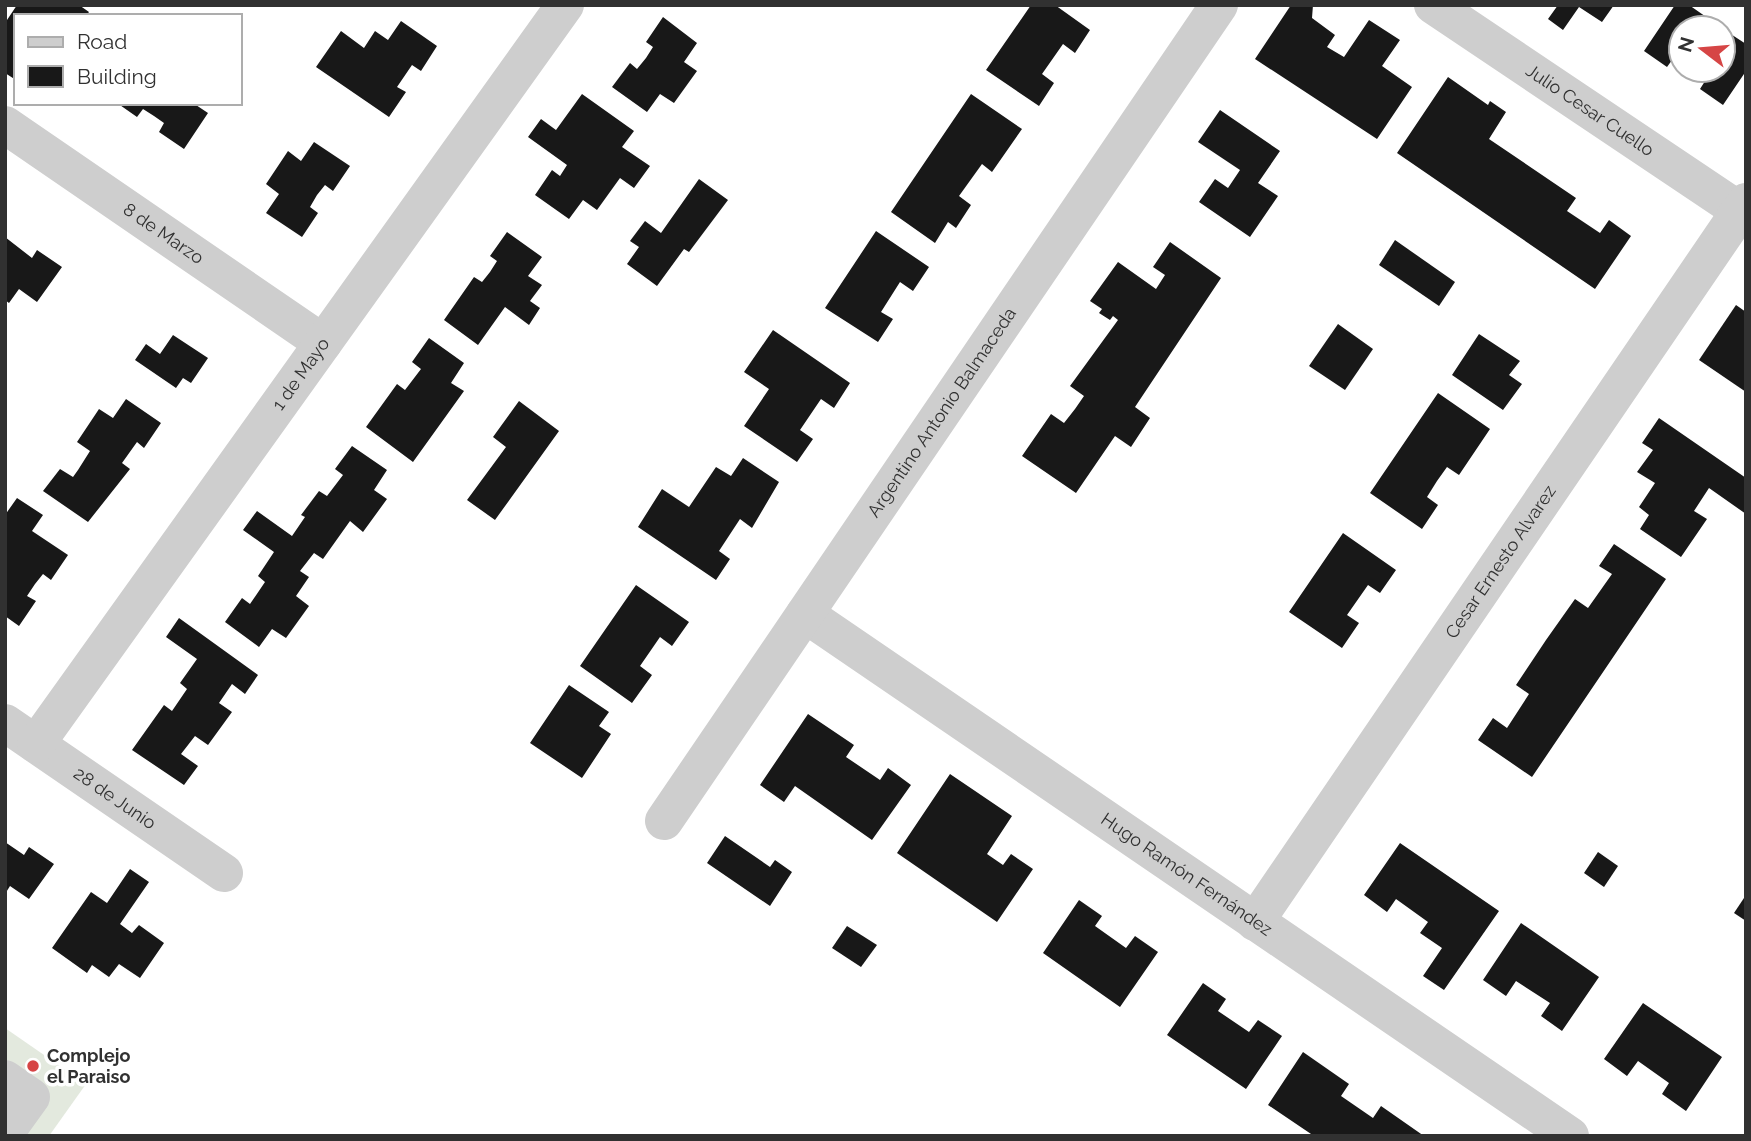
<svg xmlns="http://www.w3.org/2000/svg" width="1751" height="1141" font-family="Raleway,sans-serif">
  <rect width="100%" height="100%" fill="#fff"/>
  <polygon fill="#e3e9de" points="5,1028 86,1084 49,1136 5,1136"/>
  <g fill="#181818">
    <polygon points="17,5 79,5 89,12 86,16 16,16 16,80 5,73 5,23"/>
    <polygon points="1031,5 1055,5 1090,30 1075,53 1063,44 1042,74 1054,83 1039,106 986,70"/>
    <polygon points="1291,5 1313,5 1312,18 1335,35 1327,47 1344,57 1369,20 1400,40 1382,66 1412,87 1377,139 1255,59"/>
    <polygon points="1558,5 1614,5 1602,22 1579,7 1563,30 1548,19"/>
    <polygon points="1675,5 1689,5 1722,28 1681,28 1681,60 1675,56 1667,67 1644,51"/>
    <polygon points="663,17 697,43 684,62 697,71 674,103 660,94 647,112 612,87 630,63 637,69 646,58 653,47 646,42"/>
    <polygon points="401,21 437,46 421,71 412,65 397,87 406,92 389,117 316,67 341,31 364,48 375,31 388,40"/>
    <polygon points="1723,29 1746,44 1746,71 1723,105 1700,89 1707,78 1695,70 1723,70"/>
    <polygon points="1448,77 1488,105 1490,101 1506,112 1489,139 1576,198 1567,211 1600,233 1609,220 1631,236 1595,289 1397,153"/>
    <polygon points="582,94 634,131 622,147 650,166 634,188 620,178 597,210 583,200 569,219 535,195 552,170 560,176 567,165 528,137 541,119 556,130"/>
    <polygon points="971,94 1022,129 992,172 982,164 959,196 971,205 956,228 948,222 935,243 891,212"/>
    <polygon points="117,103 193,103 208,113 184,149 159,132 164,123 154,116 143,109 137,117"/>
    <polygon points="1220,110 1280,151 1258,183 1278,196 1250,237 1199,202 1215,179 1228,188 1240,170 1198,142"/>
    <polygon points="314,142 350,166 333,191 325,185 317,195 310,207 318,213 302,237 266,213 279,194 266,184 288,151 301,161"/>
    <polygon points="699,179 728,200 689,252 684,249 657,286 627,264 639,247 630,241 645,221 661,233"/>
    <polygon points="876,231 929,267 913,291 900,282 881,312 893,319 878,342 825,308"/>
    <polygon points="507,232 542,257 528,276 542,285 530,301 540,308 529,325 505,307 478,345 444,320 474,277 482,282 490,272 497,261 490,256"/>
    <polygon points="5,237 32,258 37,250 62,267 37,302 19,289 9,303 5,300"/>
    <polygon points="1395,240 1455,282 1439,306 1379,265"/>
    <polygon points="1170,242 1221,278 1135,407 1150,418 1131,447 1115,436 1076,493 1022,456 1051,414 1064,423 1075,409 1084,396 1070,386 1118,320 1113,316 1110,320 1099,313 1102,309 1090,301 1118,262 1156,289 1165,275 1153,267"/>
    <polygon points="1736,305 1746,312 1746,392 1699,360"/>
    <polygon points="1338,324 1373,349 1345,390 1309,366"/>
    <polygon points="773,330 850,383 834,408 821,399 800,430 813,439 797,462 744,426 769,389 744,372"/>
    <polygon points="1479,334 1520,361 1509,375 1522,384 1503,410 1452,375"/>
    <polygon points="173,335 208,358 191,383 183,378 176,388 135,360 146,344 160,354"/>
    <polygon points="429,338 464,363 451,383 464,391 413,462 366,427 397,384 405,390 421,369 412,362"/>
    <polygon points="1438,393 1490,429 1459,475 1447,467 1437,481 1427,497 1438,505 1422,529 1370,493"/>
    <polygon points="126,399 161,423 144,448 137,442 122,463 130,469 88,522 43,491 60,469 73,477 78,470 90,451 77,442 99,409 113,418"/>
    <polygon points="519,401 559,431 495,520 467,500 506,447 493,437"/>
    <polygon points="1659,418 1746,478 1746,514 1709,488 1694,511 1707,519 1681,557 1640,529 1649,515 1639,507 1655,483 1637,472 1653,450 1642,443"/>
    <polygon points="352,446 387,470 374,490 387,499 363,532 350,521 323,559 314,553 300,571 309,577 296,596 309,606 286,638 272,629 259,647 225,622 242,598 250,604 265,582 258,576 274,552 243,530 257,511 292,536 305,517 301,515 319,491 327,496 343,475 335,469"/>
    <polygon points="743,458 779,482 752,528 740,519 719,551 730,559 716,580 638,527 662,489 689,507 716,467 731,476"/>
    <polygon points="17,498 43,515 32,531 68,555 51,580 43,574 35,584 27,596 36,601 19,626 5,616 5,515"/>
    <polygon points="1343,533 1396,570 1380,593 1368,585 1347,615 1359,623 1342,648 1289,612"/>
    <polygon points="1614,544 1666,579 1532,777 1478,740 1493,718 1507,728 1529,694 1516,685 1546,640 1575,599 1588,608 1612,574 1599,566"/>
    <polygon points="636,585 689,622 672,646 660,637 649,653 640,666 652,675 632,703 580,666"/>
    <polygon points="179,618 258,675 245,694 232,684 219,703 232,712 208,745 195,736 181,754 198,766 184,785 132,750 164,705 172,711 187,689 180,683 197,659 166,637"/>
    <polygon points="569,685 609,712 599,726 611,734 582,778 530,743"/>
    <polygon points="808,714 854,745 846,757 880,780 888,768 911,785 872,840 795,786 784,802 760,785"/>
    <polygon points="950,774 1012,816 987,854 1003,865 1011,854 1033,869 997,922 897,853"/>
    <polygon points="725,836 770,867 775,860 792,872 770,906 707,863"/>
    <polygon points="5,842 24,855 29,847 54,864 29,899 10,886 5,894"/>
    <polygon points="1400,843 1499,911 1444,990 1423,976 1442,948 1420,933 1428,922 1396,899 1387,912 1364,895"/>
    <polygon points="1598,852 1618,866 1604,887 1584,873"/>
    <polygon points="130,869 149,882 120,924 132,933 139,925 164,943 140,978 119,964 109,977 92,965 87,973 52,948 91,892 107,903"/>
    <polygon points="1746,895 1746,921 1734,913"/>
    <polygon points="1079,900 1102,916 1095,926 1126,948 1135,936 1158,952 1120,1007 1043,953"/>
    <polygon points="1521,923 1599,977 1562,1031 1541,1016 1550,1003 1516,981 1506,996 1483,980"/>
    <polygon points="847,926 877,945 861,967 832,948"/>
    <polygon points="1203,983 1226,999 1218,1011 1249,1032 1258,1020 1282,1036 1246,1089 1167,1035"/>
    <polygon points="1643,1003 1722,1057 1686,1111 1662,1094 1669,1083 1638,1061 1627,1076 1604,1059"/>
    <polygon points="1303,1052 1349,1084 1341,1096 1373,1118 1381,1106 1424,1136 1314,1136 1268,1105"/>
  </g>
  <g fill="none" stroke-linecap="round" stroke-linejoin="round">
    <g stroke="#cecece" stroke-width="38">
      <path id="s1" d="M1433,5l313,210"/>
      <path id="s2" d="M5,125l318,218"/>
      <path id="s3" d="M805,614l765,522"/>
      <path id="s4" d="M5,723l219,150"/>
      <path id="s5" d="M36,744l529,-739"/>
      <path id="s6" d="M664,821l555,-816"/>
      <path id="s7" d="M1255,922l491,-720"/>
      <polyline points="5,1079 31,1097 5,1133"/>
    </g>
  </g>
  <circle fill="#d64545" stroke="#fff" stroke-width="2.5" cx="33" cy="1066" r="7"/>
  <g text-anchor="middle" stroke-width="7" stroke-linejoin="round" paint-order="stroke">
    <g font-size="18" fill="#313131" stroke="#fff">
      <text dy="6" stroke="none"><textPath href="#s1" startOffset="189">Julio Cesar Cuello</textPath></text>
      <text dy="6" stroke="none"><textPath href="#s2" startOffset="192">8 de Marzo</textPath></text>
      <text dy="6" stroke="none"><textPath href="#s5" startOffset="455">1 de Mayo</textPath></text>
      <text dy="6" stroke="none"><textPath href="#s6" startOffset="494">Argentino Antonio Balmaceda</textPath></text>
      <text dy="6" stroke="none"><textPath href="#s7" startOffset="436">Cesar Ernesto Alvarez</textPath></text>
      <text dy="6" stroke="none"><textPath href="#s4" startOffset="133">28 de Junio</textPath></text>
      <text dy="6" stroke="none"><textPath href="#s3" startOffset="462">Hugo Ramón Fernández</textPath></text>
    </g>
    <g font-size="18" font-weight="bold" fill="#313131" stroke="#fff" text-anchor="start">
      <text x="47" y="1062">Complejo<tspan x="47" dy="21">el Paraiso</tspan></text>
    </g>
  </g>
  <rect width="1751" height="1141" fill="none" stroke="#313131" stroke-width="14"/>
  <rect x="14" y="14" width="228" height="91" fill="#ffffff" stroke="#adadad" stroke-width="2"/>
  <rect x="28" y="37" width="35" height="10" fill="#cecece" stroke="#adadad" stroke-width="2"/>
  <text x="77" y="49" font-size="21" fill="#313131">Road</text>
  <rect x="28" y="66" width="35" height="21" fill="#181818" stroke="#adadad" stroke-width="2"/>
  <text x="77" y="84" font-size="21" fill="#313131">Building</text>
  <g transform="translate(1702 49) rotate(286)"><circle r="33" fill="#ffffff" stroke="#adadad" stroke-width="2"/>
  <path d="M0-5L12 26L0 18L-12 26Z" fill="#d64545"/>
  <text y="-10" font-size="19" font-weight="bold" text-anchor="middle" fill="#313131">N</text>
  </g>
</svg>
